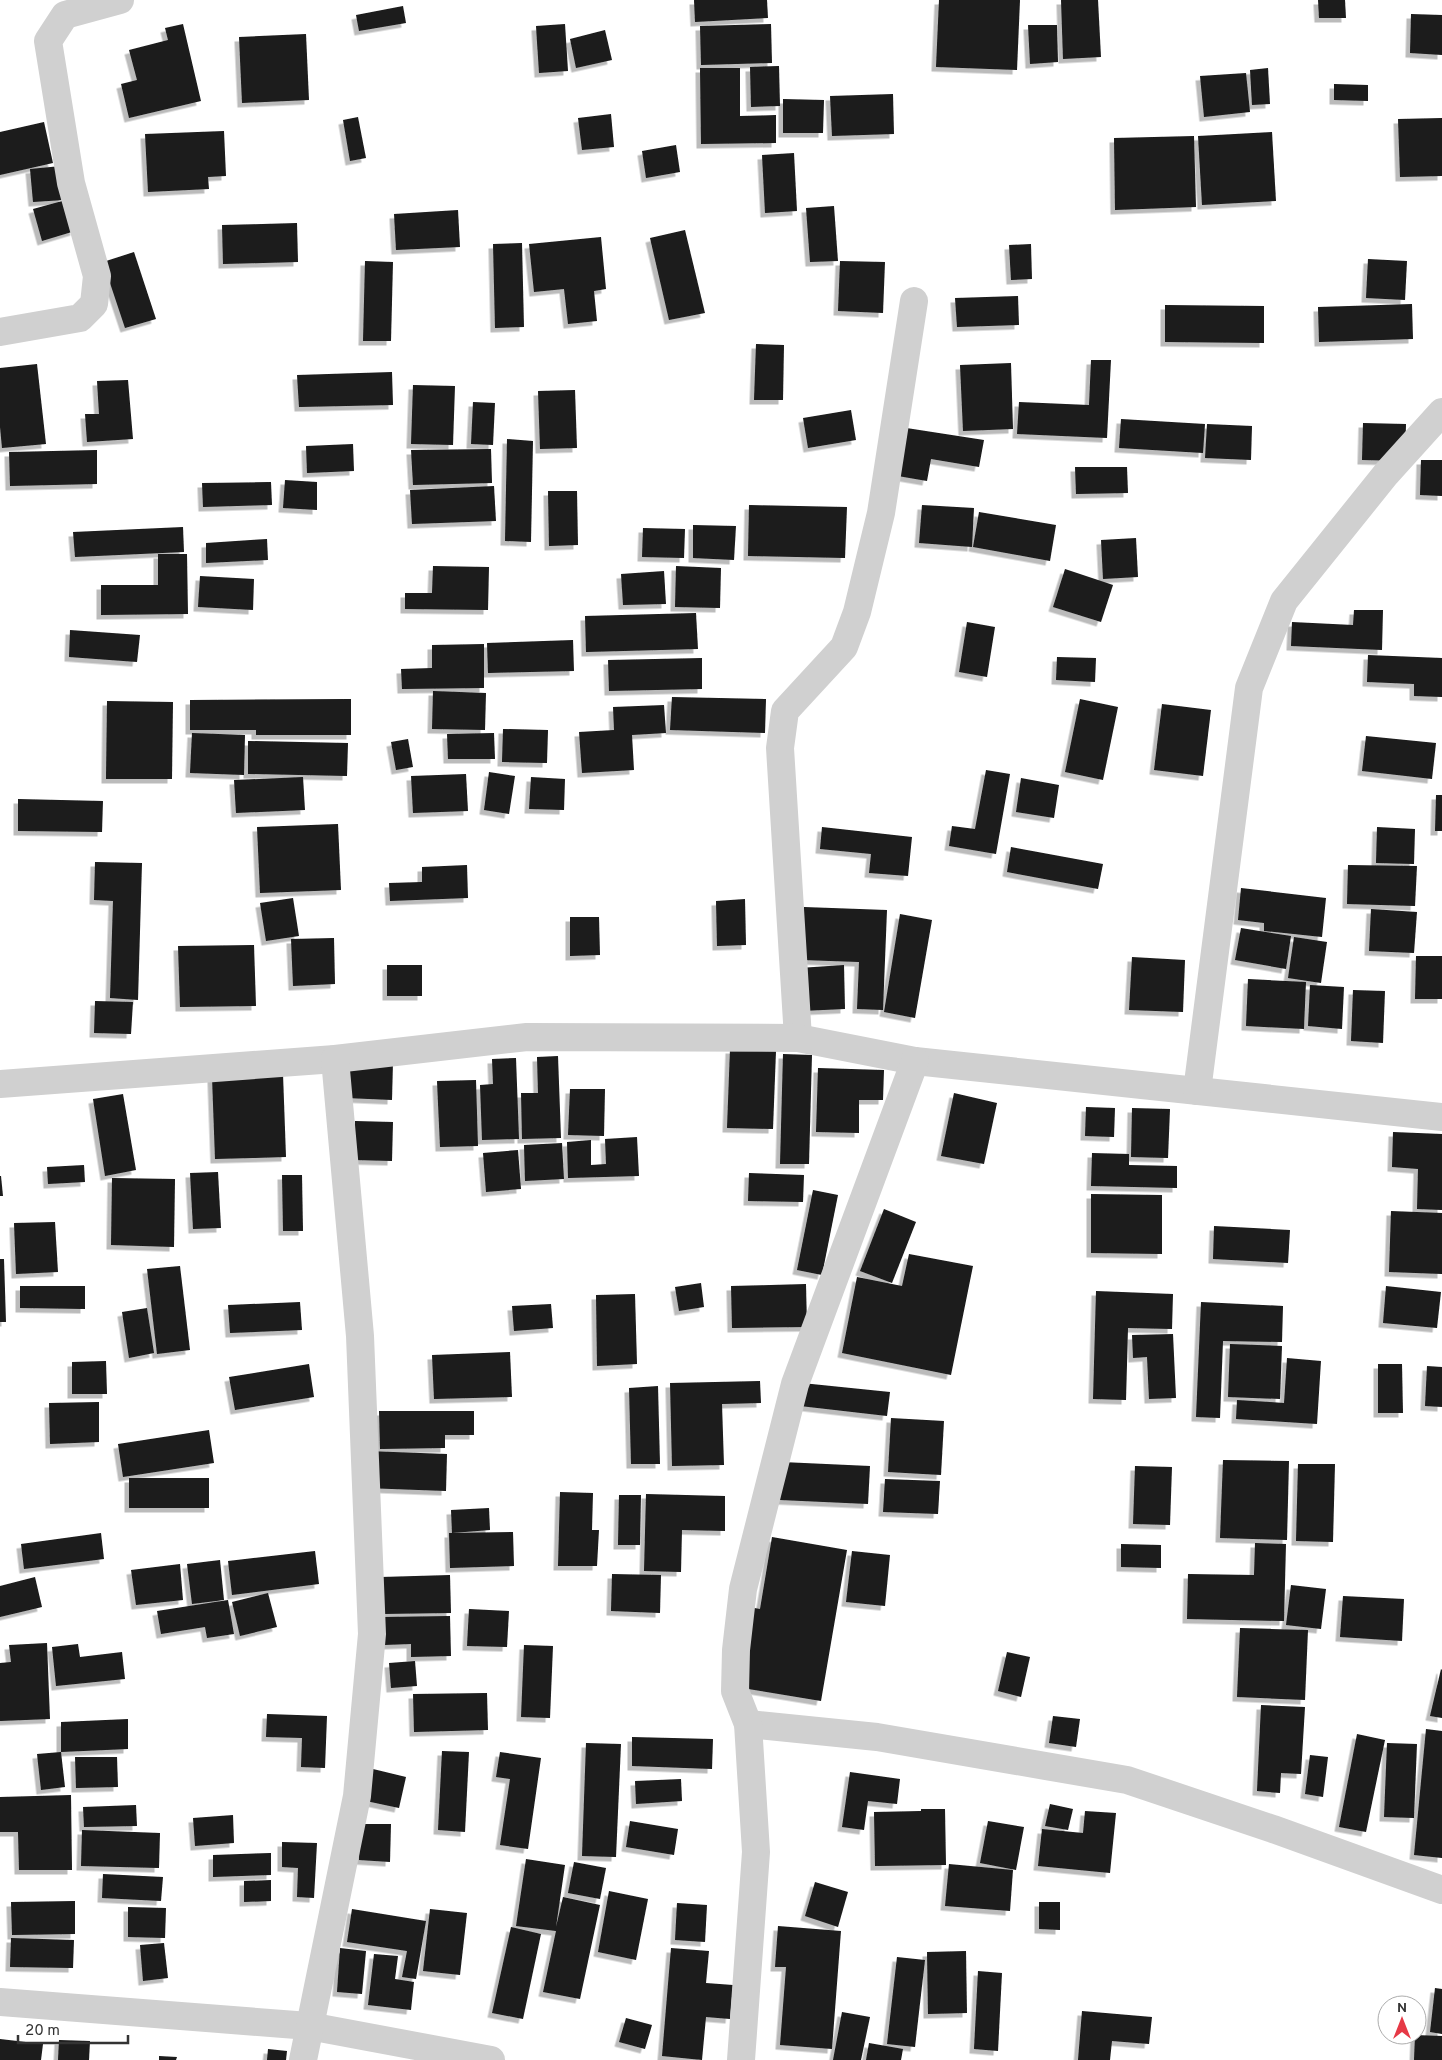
<svg xmlns="http://www.w3.org/2000/svg" width="1442" height="2060" font-family="Overpass,sans-serif">
  <defs>
    <filter id="shadow"><feDropShadow dx="-4.5" dy="4.5" stdDeviation="0" flood-color="#0004"/></filter>
  </defs>
  <rect width="100%" height="100%" fill="#fff"/>
  <g fill="#1a1a1a" filter="url(#shadow)">
    <polygon points="694,0 767,0 768,18 695,22"/>
    <polygon points="939,0 1020,0 1017,70 936,67"/>
    <polygon points="1061,0 1098,0 1101,57 1063,59"/>
    <polygon points="1318,0 1345,0 1346,18 1319,18"/>
    <polygon points="403,6 406,23 359,31 356,15"/>
    <polygon points="1411,14 1442,15 1442,55 1410,53"/>
    <polygon points="183,24 201,101 129,118 121,84 137,80 129,50 168,40 165,28"/>
    <polygon points="565,24 568,71 539,73 536,26"/>
    <polygon points="771,24 772,63 701,65 700,26"/>
    <polygon points="1028,25 1057,25 1058,62 1030,64"/>
    <polygon points="605,30 612,60 576,68 570,39"/>
    <polygon points="306,34 309,100 242,103 239,37"/>
    <polygon points="779,66 780,106 751,107 750,67"/>
    <polygon points="700,68 740,68 740,116 776,115 776,143 701,144"/>
    <polygon points="1268,68 1270,104 1252,105 1250,70"/>
    <polygon points="1246,73 1250,112 1204,117 1200,76"/>
    <polygon points="1334,84 1368,85 1368,101 1334,100"/>
    <polygon points="893,94 894,134 832,136 830,96"/>
    <polygon points="783,99 824,100 823,133 783,133"/>
    <polygon points="611,114 614,147 582,150 578,118"/>
    <polygon points="358,117 366,158 350,161 343,120"/>
    <polygon points="1442,118 1442,176 1400,177 1398,119"/>
    <polygon points="44,122 53,163 0,175 0,132"/>
    <polygon points="224,131 226,176 208,177 209,189 148,192 145,134"/>
    <polygon points="1272,132 1276,201 1202,205 1198,136"/>
    <polygon points="1194,136 1196,207 1115,210 1114,138"/>
    <polygon points="676,145 680,172 646,178 642,151"/>
    <polygon points="794,153 797,211 765,213 762,155"/>
    <polygon points="61,166 64,200 33,202 30,169"/>
    <polygon points="66,200 75,231 42,241 33,209"/>
    <polygon points="834,206 838,261 810,262 806,208"/>
    <polygon points="458,210 460,247 396,250 394,214"/>
    <polygon points="297,223 298,262 223,264 222,225"/>
    <polygon points="685,230 705,313 669,320 650,238"/>
    <polygon points="601,237 606,289 594,291 597,321 568,324 564,289 534,292 529,244"/>
    <polygon points="522,243 524,327 495,328 493,244"/>
    <polygon points="1031,244 1032,279 1011,280 1009,245"/>
    <polygon points="134,252 156,319 125,328 103,262"/>
    <polygon points="1368,259 1407,261 1405,300 1366,298"/>
    <polygon points="365,261 393,262 391,341 363,341"/>
    <polygon points="840,261 885,262 883,313 838,311"/>
    <polygon points="1018,296 1019,325 957,327 955,298"/>
    <polygon points="1412,304 1413,339 1319,342 1318,307"/>
    <polygon points="1165,305 1264,306 1264,343 1165,342"/>
    <polygon points="756,344 784,345 783,400 754,400"/>
    <polygon points="1091,360 1111,360 1107,438 1017,434 1019,402 1089,405"/>
    <polygon points="1011,363 1013,429 963,431 960,365"/>
    <polygon points="37,364 46,444 2,448 0,427 0,368"/>
    <polygon points="392,372 393,405 299,407 297,375"/>
    <polygon points="128,380 133,439 87,442 85,414 99,414 97,381"/>
    <polygon points="413,385 455,386 453,445 411,444"/>
    <polygon points="575,390 577,448 540,449 538,391"/>
    <polygon points="473,402 495,403 493,445 471,444"/>
    <polygon points="851,410 856,440 808,448 803,418"/>
    <polygon points="1121,419 1205,424 1203,453 1119,448"/>
    <polygon points="1363,423 1406,424 1405,461 1362,460"/>
    <polygon points="1207,424 1252,426 1251,460 1205,458"/>
    <polygon points="900,427 984,440 979,467 931,459 927,481 892,475"/>
    <polygon points="507,439 533,441 531,542 505,541"/>
    <polygon points="353,444 354,471 307,473 306,446"/>
    <polygon points="491,449 492,483 413,485 411,450"/>
    <polygon points="97,450 97,484 10,486 9,452"/>
    <polygon points="1421,460 1442,460 1442,496 1420,495"/>
    <polygon points="1075,467 1127,467 1128,493 1076,494"/>
    <polygon points="285,480 317,482 317,510 283,508"/>
    <polygon points="271,482 272,505 203,507 202,483"/>
    <polygon points="494,486 496,521 412,524 410,490"/>
    <polygon points="548,491 577,491 578,545 549,546"/>
    <polygon points="749,505 847,507 845,558 748,556"/>
    <polygon points="922,505 974,508 972,547 919,543"/>
    <polygon points="979,512 1056,525 1050,561 973,547"/>
    <polygon points="693,525 736,526 734,560 693,558"/>
    <polygon points="183,527 184,552 75,557 73,532"/>
    <polygon points="643,528 685,529 684,558 642,557"/>
    <polygon points="1136,538 1138,577 1103,579 1101,540"/>
    <polygon points="267,539 268,560 206,563 206,543"/>
    <polygon points="158,554 187,554 188,614 101,615 101,585 158,585"/>
    <polygon points="433,566 489,567 488,610 405,609 405,593 432,593"/>
    <polygon points="676,566 721,568 720,608 675,607"/>
    <polygon points="1065,569 1113,585 1101,622 1053,607"/>
    <polygon points="664,571 666,604 623,605 621,574"/>
    <polygon points="200,576 254,579 253,610 198,607"/>
    <polygon points="1354,610 1383,610 1382,650 1291,646 1292,622 1353,625"/>
    <polygon points="696,613 698,649 586,652 585,616"/>
    <polygon points="967,622 995,627 987,677 959,672"/>
    <polygon points="70,630 140,635 137,662 69,657"/>
    <polygon points="573,640 574,671 488,673 487,643"/>
    <polygon points="484,644 484,688 402,689 401,669 432,668 432,645"/>
    <polygon points="1368,655 1442,658 1442,697 1414,696 1414,684 1367,682"/>
    <polygon points="1057,657 1096,658 1095,682 1056,680"/>
    <polygon points="702,658 702,689 609,691 608,660"/>
    <polygon points="433,691 486,693 485,730 432,729"/>
    <polygon points="672,697 766,699 765,733 670,730"/>
    <polygon points="351,699 351,735 256,735 256,730 190,730 190,700"/>
    <polygon points="1080,699 1118,707 1103,780 1065,772"/>
    <polygon points="107,701 173,702 172,779 106,779"/>
    <polygon points="1162,704 1211,710 1203,776 1154,770"/>
    <polygon points="664,705 666,733 632,735 634,770 582,773 579,732 614,730 613,707"/>
    <polygon points="503,729 548,730 547,763 502,762"/>
    <polygon points="192,733 245,735 244,775 190,773"/>
    <polygon points="494,733 495,759 448,759 447,734"/>
    <polygon points="1366,736 1436,743 1432,779 1362,771"/>
    <polygon points="408,739 413,767 396,770 391,742"/>
    <polygon points="248,741 348,743 347,776 248,774"/>
    <polygon points="986,770 1010,774 996,854 949,846 952,826 975,829"/>
    <polygon points="489,772 515,776 509,814 484,810"/>
    <polygon points="466,774 468,811 413,813 411,776"/>
    <polygon points="303,777 305,810 236,813 234,780"/>
    <polygon points="531,777 565,779 564,810 529,809"/>
    <polygon points="1021,778 1059,785 1054,818 1016,812"/>
    <polygon points="1436,795 1442,795 1442,831 1435,831"/>
    <polygon points="18,799 103,801 102,832 18,831"/>
    <polygon points="338,824 341,890 260,893 257,827"/>
    <polygon points="822,827 912,837 908,876 869,873 871,854 820,849"/>
    <polygon points="1377,827 1415,829 1414,864 1376,863"/>
    <polygon points="1011,847 1103,864 1098,889 1007,872"/>
    <polygon points="95,862 142,863 138,1000 110,998 113,901 94,900"/>
    <polygon points="467,865 468,898 390,901 389,883 422,882 422,867"/>
    <polygon points="1348,865 1417,866 1415,906 1347,904"/>
    <polygon points="1241,888 1326,898 1322,937 1264,931 1264,923 1238,920"/>
    <polygon points="293,898 299,936 266,941 260,903"/>
    <polygon points="745,899 746,945 717,946 716,901"/>
    <polygon points="804,907 887,910 883,1010 857,1009 859,962 802,960"/>
    <polygon points="1371,909 1417,912 1414,953 1369,951"/>
    <polygon points="900,914 932,920 915,1018 884,1012"/>
    <polygon points="570,917 599,917 600,955 570,956"/>
    <polygon points="1241,928 1291,936 1286,969 1235,960"/>
    <polygon points="1294,937 1327,942 1321,983 1288,978"/>
    <polygon points="334,938 335,984 293,986 291,939"/>
    <polygon points="254,945 256,1006 180,1007 178,946"/>
    <polygon points="1416,956 1442,956 1442,999 1415,999"/>
    <polygon points="1132,957 1185,960 1183,1012 1129,1010"/>
    <rect x="387" y="965" width="35" height="31"/>
    <polygon points="844,965 845,1009 801,1011 799,968"/>
    <polygon points="1248,979 1306,982 1304,1029 1246,1026"/>
    <polygon points="1310,985 1344,987 1342,1029 1308,1026"/>
    <polygon points="1353,990 1385,991 1383,1043 1351,1041"/>
    <polygon points="95,1001 133,1002 131,1034 94,1033"/>
    <polygon points="730,1049 776,1051 773,1129 727,1128"/>
    <polygon points="783,1054 812,1055 809,1164 780,1164"/>
    <polygon points="558,1056 561,1138 522,1139 521,1093 538,1093 537,1057"/>
    <polygon points="516,1058 519,1139 482,1140 480,1085 493,1084 492,1059"/>
    <polygon points="347,1061 393,1062 392,1100 346,1098"/>
    <polygon points="818,1068 884,1070 883,1100 859,1100 859,1133 816,1132"/>
    <polygon points="283,1074 286,1157 215,1159 212,1077"/>
    <polygon points="476,1080 478,1146 440,1147 437,1081"/>
    <polygon points="570,1089 605,1089 604,1136 568,1135"/>
    <polygon points="954,1093 997,1103 984,1164 941,1156"/>
    <polygon points="123,1094 136,1170 105,1176 93,1099"/>
    <polygon points="1086,1107 1115,1108 1114,1137 1085,1136"/>
    <polygon points="1132,1108 1170,1109 1168,1158 1131,1157"/>
    <polygon points="355,1121 393,1122 392,1161 354,1160"/>
    <polygon points="1393,1132 1442,1134 1442,1210 1417,1209 1418,1169 1392,1167"/>
    <polygon points="637,1137 639,1176 568,1178 567,1142 591,1140 591,1165 606,1164 605,1139"/>
    <polygon points="562,1143 564,1179 525,1181 524,1145"/>
    <polygon points="518,1150 521,1189 486,1192 483,1153"/>
    <polygon points="1092,1153 1129,1154 1129,1165 1177,1166 1177,1188 1091,1186"/>
    <polygon points="84,1165 85,1182 48,1184 47,1167"/>
    <polygon points="218,1172 221,1228 193,1229 190,1173"/>
    <polygon points="749,1173 804,1175 803,1202 748,1201"/>
    <polygon points="282,1175 302,1175 303,1231 283,1231"/>
    <polygon points="0,1176 1,1176 3,1196 0,1196"/>
    <polygon points="112,1178 175,1179 174,1247 111,1245"/>
    <polygon points="813,1190 838,1195 822,1275 797,1270"/>
    <polygon points="1091,1194 1162,1195 1162,1254 1091,1253"/>
    <polygon points="884,1209 916,1222 892,1283 860,1271"/>
    <polygon points="1391,1211 1442,1213 1442,1274 1389,1272"/>
    <polygon points="55,1222 58,1272 16,1274 14,1223"/>
    <polygon points="1214,1226 1290,1230 1288,1263 1213,1259"/>
    <polygon points="909,1254 973,1266 951,1375 842,1353 857,1277 902,1286"/>
    <polygon points="0,1259 4,1259 6,1322 0,1322"/>
    <polygon points="180,1266 190,1350 157,1354 147,1269"/>
    <polygon points="701,1283 704,1307 679,1311 675,1287"/>
    <polygon points="806,1284 807,1327 732,1328 731,1286"/>
    <polygon points="20,1286 85,1286 85,1309 20,1308"/>
    <polygon points="1386,1286 1441,1292 1437,1328 1383,1323"/>
    <polygon points="1096,1291 1173,1294 1172,1329 1128,1328 1126,1400 1093,1399"/>
    <polygon points="635,1294 637,1364 597,1366 596,1295"/>
    <polygon points="300,1302 302,1330 230,1333 228,1305"/>
    <polygon points="1201,1302 1283,1306 1282,1342 1223,1341 1220,1418 1196,1417"/>
    <polygon points="551,1304 553,1328 514,1331 512,1306"/>
    <polygon points="147,1308 154,1353 129,1358 122,1312"/>
    <polygon points="1173,1334 1176,1398 1149,1399 1147,1357 1133,1358 1132,1335"/>
    <polygon points="1230,1344 1282,1346 1280,1399 1228,1397"/>
    <polygon points="510,1352 512,1397 434,1399 432,1355"/>
    <polygon points="1287,1358 1321,1361 1317,1424 1236,1419 1237,1400 1284,1403"/>
    <polygon points="106,1361 107,1394 72,1394 72,1362"/>
    <polygon points="309,1364 314,1397 235,1410 229,1377"/>
    <polygon points="1378,1364 1402,1364 1403,1413 1378,1413"/>
    <polygon points="1427,1366 1442,1367 1442,1407 1425,1406"/>
    <polygon points="760,1381 761,1403 722,1404 724,1465 672,1466 670,1383"/>
    <polygon points="802,1383 890,1392 887,1416 800,1406"/>
    <polygon points="658,1386 660,1464 631,1464 629,1388"/>
    <polygon points="99,1402 99,1442 50,1444 49,1403"/>
    <polygon points="379,1411 474,1411 474,1435 445,1435 445,1448 380,1449"/>
    <polygon points="891,1418 944,1421 941,1475 888,1472"/>
    <polygon points="209,1430 214,1463 123,1477 118,1444"/>
    <polygon points="366,1451 447,1454 446,1491 365,1488"/>
    <polygon points="1223,1460 1289,1461 1287,1540 1220,1538"/>
    <polygon points="782,1462 870,1466 868,1504 780,1500"/>
    <polygon points="1298,1464 1335,1464 1333,1542 1296,1541"/>
    <polygon points="1135,1466 1172,1467 1170,1525 1133,1524"/>
    <rect x="129" y="1478" width="80" height="30"/>
    <polygon points="885,1479 940,1481 938,1514 883,1512"/>
    <polygon points="560,1492 593,1493 592,1530 599,1530 597,1566 558,1566"/>
    <polygon points="646,1494 725,1496 725,1531 682,1530 681,1572 644,1571"/>
    <polygon points="619,1495 641,1495 640,1545 618,1545"/>
    <polygon points="489,1508 490,1530 452,1533 451,1510"/>
    <polygon points="513,1532 514,1566 450,1568 449,1533"/>
    <polygon points="101,1533 104,1559 24,1569 21,1544"/>
    <polygon points="772,1537 847,1550 821,1701 736,1687 749,1607 760,1609"/>
    <polygon points="1255,1543 1286,1544 1284,1621 1187,1619 1188,1574 1254,1575"/>
    <polygon points="1121,1544 1161,1545 1161,1568 1121,1567"/>
    <polygon points="315,1551 319,1584 232,1595 228,1561"/>
    <polygon points="852,1551 890,1555 885,1606 846,1602"/>
    <polygon points="220,1560 224,1600 192,1604 187,1564"/>
    <polygon points="180,1564 183,1600 136,1605 131,1570"/>
    <polygon points="612,1574 661,1575 660,1613 611,1611"/>
    <polygon points="450,1575 451,1613 382,1614 381,1577"/>
    <polygon points="35,1577 42,1607 0,1617 0,1586"/>
    <polygon points="1291,1585 1326,1589 1321,1629 1286,1625"/>
    <polygon points="268,1593 277,1627 240,1636 232,1602"/>
    <polygon points="1343,1596 1404,1599 1402,1641 1340,1637"/>
    <polygon points="228,1600 234,1634 207,1638 205,1627 161,1634 157,1611"/>
    <polygon points="469,1609 509,1611 507,1647 467,1646"/>
    <polygon points="450,1616 451,1656 411,1657 411,1644 384,1645 384,1617"/>
    <polygon points="1240,1628 1308,1630 1305,1700 1237,1697"/>
    <polygon points="47,1643 50,1719 0,1721 0,1663 11,1662 9,1645"/>
    <polygon points="78,1644 80,1657 122,1652 125,1679 56,1686 52,1647"/>
    <polygon points="524,1645 553,1646 550,1718 521,1717"/>
    <polygon points="1007,1652 1030,1657 1021,1697 998,1691"/>
    <polygon points="415,1661 417,1686 391,1688 389,1663"/>
    <polygon points="1441,1669 1442,1670 1442,1718 1430,1716"/>
    <polygon points="487,1693 488,1730 414,1732 413,1694"/>
    <polygon points="1261,1705 1305,1707 1301,1774 1281,1773 1280,1793 1257,1791"/>
    <polygon points="267,1714 327,1716 325,1768 301,1767 302,1738 266,1737"/>
    <polygon points="1053,1716 1080,1719 1076,1747 1049,1743"/>
    <polygon points="128,1719 128,1749 61,1752 61,1722"/>
    <polygon points="1426,1729 1442,1731 1442,1858 1414,1855"/>
    <polygon points="1357,1734 1385,1740 1366,1832 1339,1827"/>
    <polygon points="632,1737 713,1739 712,1769 632,1766"/>
    <polygon points="586,1743 621,1744 616,1857 582,1856"/>
    <polygon points="1387,1743 1417,1744 1414,1818 1384,1817"/>
    <polygon points="442,1751 469,1752 465,1832 438,1830"/>
    <polygon points="61,1752 65,1787 41,1790 37,1754"/>
    <polygon points="500,1752 541,1758 528,1849 500,1845 510,1779 496,1777"/>
    <polygon points="1310,1755 1328,1757 1323,1797 1305,1794"/>
    <polygon points="75,1757 117,1757 118,1787 76,1788"/>
    <polygon points="373,1769 406,1777 399,1808 366,1801"/>
    <polygon points="850,1772 900,1779 897,1804 868,1801 864,1830 842,1827"/>
    <polygon points="681,1779 682,1801 636,1804 635,1781"/>
    <polygon points="71,1795 72,1870 19,1870 18,1832 0,1832 0,1797"/>
    <polygon points="1050,1804 1073,1809 1068,1830 1045,1826"/>
    <polygon points="136,1805 137,1826 84,1827 83,1807"/>
    <polygon points="921,1809 945,1809 946,1865 875,1866 874,1812 921,1811"/>
    <polygon points="1085,1811 1116,1813 1110,1873 1038,1866 1042,1829 1083,1833"/>
    <polygon points="233,1815 234,1843 195,1846 193,1818"/>
    <polygon points="630,1821 678,1829 674,1855 626,1847"/>
    <polygon points="988,1821 1024,1827 1016,1870 980,1863"/>
    <polygon points="360,1824 391,1824 390,1862 359,1860"/>
    <polygon points="82,1830 160,1833 159,1868 81,1866"/>
    <polygon points="282,1842 317,1843 314,1898 297,1897 298,1868 282,1867"/>
    <polygon points="271,1853 271,1875 213,1877 213,1855"/>
    <polygon points="526,1859 565,1865 556,1927 563,1897 600,1905 580,1999 543,1992 556,1931 516,1926"/>
    <polygon points="574,1862 606,1868 600,1899 568,1893"/>
    <polygon points="949,1864 1013,1870 1010,1911 945,1906"/>
    <polygon points="103,1874 163,1877 161,1901 102,1898"/>
    <polygon points="271,1880 271,1901 244,1902 244,1881"/>
    <polygon points="815,1882 848,1892 838,1927 805,1916"/>
    <polygon points="609,1891 648,1899 636,1960 598,1952"/>
    <polygon points="75,1901 75,1934 12,1935 11,1902"/>
    <polygon points="1039,1902 1060,1902 1060,1930 1039,1929"/>
    <polygon points="677,1903 707,1905 705,1942 675,1940"/>
    <polygon points="128,1907 166,1908 165,1938 128,1937"/>
    <polygon points="352,1909 426,1921 416,1979 402,1977 407,1951 347,1942"/>
    <polygon points="430,1909 467,1913 460,1975 423,1971"/>
    <polygon points="778,1926 841,1931 832,2049 780,2045 786,1967 775,1967"/>
    <polygon points="511,1927 541,1934 523,2019 492,2013"/>
    <polygon points="11,1938 74,1940 73,1968 10,1967"/>
    <polygon points="164,1943 168,1978 143,1981 140,1945"/>
    <polygon points="340,1948 366,1951 362,1994 337,1992"/>
    <polygon points="671,1948 709,1951 706,1983 733,1985 730,2019 706,2017 702,2060 662,2056"/>
    <polygon points="966,1951 967,2013 928,2014 927,1952"/>
    <polygon points="374,1954 398,1956 395,1979 414,1982 411,2010 368,2005"/>
    <polygon points="897,1957 925,1960 915,2047 887,2044"/>
    <polygon points="978,1971 1002,1973 998,2051 974,2049"/>
    <polygon points="1435,1988 1442,1989 1442,2034 1430,2032"/>
    <polygon points="1082,2011 1152,2017 1149,2044 1112,2041 1110,2060 1078,2060"/>
    <polygon points="842,2012 870,2017 861,2060 833,2060"/>
    <polygon points="626,2018 652,2025 645,2049 619,2042"/>
    <polygon points="1415,2035 1442,2036 1442,2060 1414,2060"/>
    <polygon points="0,2039 43,2044 41,2060 0,2060"/>
    <polygon points="59,2040 90,2041 89,2060 58,2060"/>
    <polygon points="869,2043 903,2049 901,2060 866,2060"/>
    <polygon points="268,2049 287,2051 286,2060 267,2060"/>
    <polygon points="159,2056 177,2057 176,2060 159,2060"/>
  </g>
  <g fill="none" stroke-linecap="round" stroke-linejoin="round">
    <g stroke="#d0d0d0" stroke-width="28">
      <polyline points="0,332 80,318 94,304 97,276 71,183 48,41 65,15 120,0"/>
      <polyline points="798,1038 780,748 785,711 844,647 857,612 881,513 914,301"/>
      <polyline points="0,1084 335,1059 527,1037 798,1038 915,1061 1442,1117"/>
      <polyline points="1197,1091 1249,688 1284,601 1386,474 1442,412"/>
      <polyline points="748,1724 877,1737 1127,1780 1273,1829 1442,1890"/>
      <polyline points="0,2002 309,2026 491,2060"/>
      <polyline points="303,2060 357,1796 372,1634 360,1336 335,1059"/>
      <polyline points="741,2060 756,1852 748,1724 735,1691 736,1650 743,1589 795,1384 915,1061"/>
    </g>
  </g>
  <g transform="translate(1402 2020)"><circle r="24" fill="#ffffff" stroke="#adadad"/>
  <path d="M0-4L9 19L0 12L-9 19Z" fill="#e63946"/>
  <text y="-8" font-size="14" font-weight="bold" text-anchor="middle" fill="#333333">N</text>
  </g>
  <path d="M18 2035v8h110v-8" fill="none" stroke="#333333" stroke-width="2.5"/>
  <text x="25" y="2035" font-size="15" fill="#333333" stroke="#ffffff" stroke-width="4" paint-order="stroke">20 m</text>
</svg>
